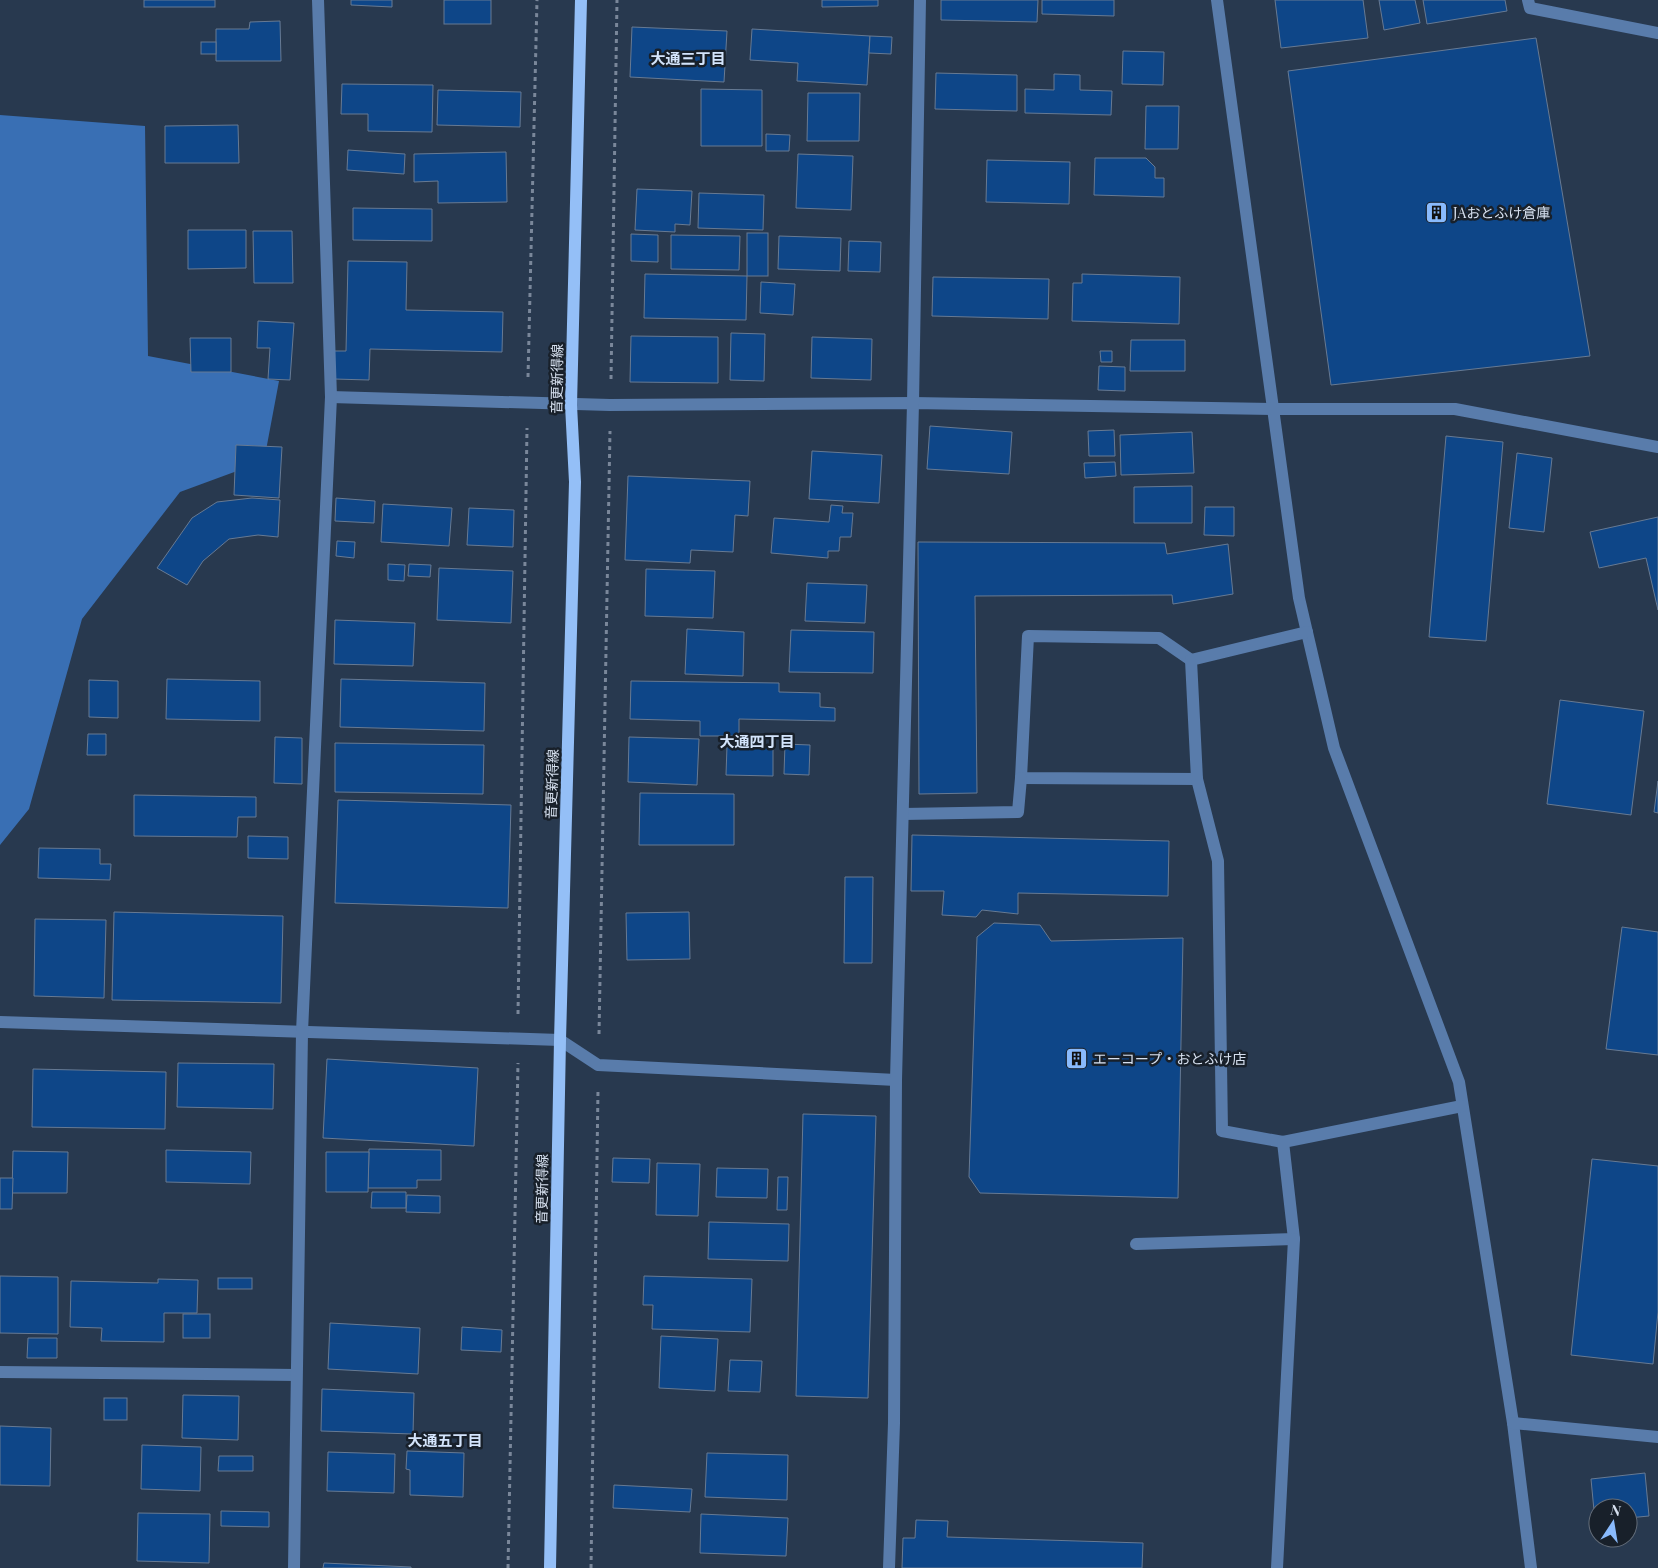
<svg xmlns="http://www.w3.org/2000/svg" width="1658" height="1568" font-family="'Playfair Display','Noto Sans JP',serif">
  <rect width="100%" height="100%" fill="#28394f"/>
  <polygon fill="#396fb4" points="0,115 145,126 148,356 279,381 264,461 180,492 82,619 29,809 0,845"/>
  <g fill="#0e4688" stroke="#677a93">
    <rect x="144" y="0" width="71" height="7"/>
    <polygon points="351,0 392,0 392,7 351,5"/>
    <rect x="444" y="0" width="47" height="24"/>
    <polygon points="822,0 878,0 878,6 822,7"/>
    <polygon points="941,0 1038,0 1037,22 941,20"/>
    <polygon points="1042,0 1114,0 1114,16 1042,14"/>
    <polygon points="1275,0 1363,0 1368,38 1281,48"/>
    <polygon points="1379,0 1415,0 1420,23 1384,30"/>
    <polygon points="1423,0 1505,0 1507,11 1427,24"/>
    <polygon points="280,21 281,61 216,61 216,29 249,29 250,22"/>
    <polygon points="632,27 727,31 724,82 630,77"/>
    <polygon points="752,29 870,36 867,85 797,81 798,63 750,60"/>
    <polygon points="870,36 892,37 891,54 869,53"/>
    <polygon points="1536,38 1590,356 1331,385 1288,71"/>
    <rect x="201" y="42" width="15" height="12"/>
    <polygon points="1123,51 1164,52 1163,85 1122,84"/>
    <polygon points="936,73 1017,75 1017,111 935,109"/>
    <polygon points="1054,74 1080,75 1080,90 1112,91 1111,115 1025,113 1025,89 1054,90"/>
    <polygon points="342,84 433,85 432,132 368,131 368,114 341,114"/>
    <polygon points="701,89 762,90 762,146 701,146"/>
    <polygon points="438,90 521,92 520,127 437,125"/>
    <polygon points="808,93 860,93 859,141 807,141"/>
    <polygon points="1146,106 1179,106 1178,149 1145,149"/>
    <polygon points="238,125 239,163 165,163 165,126"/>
    <polygon points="766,134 790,135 789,151 766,151"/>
    <polygon points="348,150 405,154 404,174 347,170"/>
    <polygon points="506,152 507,202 438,203 438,181 414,182 414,154"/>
    <polygon points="798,154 853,156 851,210 796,208"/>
    <polygon points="1095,158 1146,158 1155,167 1155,178 1164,178 1164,197 1094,195"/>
    <polygon points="987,160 1070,162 1069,204 986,202"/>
    <polygon points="637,189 692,191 690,225 675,224 675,232 635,230"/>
    <polygon points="699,193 764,195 763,230 698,228"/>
    <polygon points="353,208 432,209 432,241 353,240"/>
    <polygon points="188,230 246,230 246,268 188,269"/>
    <polygon points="253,231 292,231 293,283 254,283"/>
    <rect x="747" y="233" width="21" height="43"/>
    <polygon points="631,234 658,235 658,262 631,261"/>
    <polygon points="671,235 740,236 739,270 671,269"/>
    <polygon points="779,236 841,238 840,271 778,269"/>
    <polygon points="849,241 881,242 880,272 848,271"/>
    <polygon points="348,261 407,262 406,310 503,312 502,352 370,349 369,380 334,379 334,351 346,351"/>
    <polygon points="645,274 747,276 746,320 644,318"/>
    <polygon points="1082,274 1180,277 1179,324 1072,321 1073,283 1082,283"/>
    <polygon points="933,277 1049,279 1048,319 932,316"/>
    <polygon points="761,282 795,284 793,315 760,313"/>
    <polygon points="258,321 294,323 290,380 268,379 270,348 257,348"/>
    <polygon points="731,333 765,334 764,381 730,380"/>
    <polygon points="631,336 718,337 718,383 630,382"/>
    <polygon points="812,337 872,339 871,380 811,378"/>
    <polygon points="190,338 231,338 231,372 191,372"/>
    <polygon points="1131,340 1185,340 1185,371 1130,371"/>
    <polygon points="1100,351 1112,351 1112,362 1101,362"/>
    <polygon points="1099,366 1125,367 1125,391 1098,390"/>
    <polygon points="930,426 1012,432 1009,474 927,469"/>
    <polygon points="1114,430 1115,456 1089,456 1088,431"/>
    <polygon points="1192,432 1194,473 1121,475 1120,435"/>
    <polygon points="1446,436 1503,442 1486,641 1429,637"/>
    <polygon points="236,445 282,447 279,498 234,495"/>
    <polygon points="812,451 882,455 879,503 809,499"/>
    <polygon points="1517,453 1552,458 1544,532 1509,528"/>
    <polygon points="1115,462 1116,476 1085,478 1084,463"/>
    <polygon points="628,476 750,481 748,516 735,515 733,552 691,550 690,563 625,560"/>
    <polygon points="1192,486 1192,523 1134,523 1134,487"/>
    <polygon points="252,498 280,500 278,537 258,535 229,539 203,561 187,585 157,568 192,518 217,502"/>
    <polygon points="336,498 375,501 374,523 335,521"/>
    <polygon points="383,504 452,508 449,546 381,542"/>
    <polygon points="831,505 843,506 842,513 853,513 851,537 840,537 839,551 828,551 828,558 771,553 774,518 829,522"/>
    <polygon points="1205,507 1234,507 1234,536 1204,535"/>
    <polygon points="469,508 514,510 513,547 467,545"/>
    <polygon points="1658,517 1658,610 1646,558 1599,568 1590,532"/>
    <polygon points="337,541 355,542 354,558 336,556"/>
    <polygon points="918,542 1165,543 1167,554 1228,544 1233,594 1173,604 1172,595 975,596 977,793 919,794"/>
    <polygon points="388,564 405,565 404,581 388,580"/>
    <polygon points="409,564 431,565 430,577 408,576"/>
    <polygon points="439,568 513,571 511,623 437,620"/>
    <polygon points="646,569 715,571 713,618 645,616"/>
    <polygon points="807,583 867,585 865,623 805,621"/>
    <polygon points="335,620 415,623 413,666 334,664"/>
    <polygon points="687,629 744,632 743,676 685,674"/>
    <polygon points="791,630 874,632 873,673 789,672"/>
    <polygon points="167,679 260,681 260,721 166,719"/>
    <polygon points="341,679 485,683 484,731 340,727"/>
    <polygon points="89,680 118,681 118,718 89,717"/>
    <polygon points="631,681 779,683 779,692 820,693 820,707 835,708 835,721 739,719 739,736 700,736 700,721 630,719"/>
    <polygon points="1560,700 1644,711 1631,815 1547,804"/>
    <polygon points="88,734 106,734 106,755 87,755"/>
    <polygon points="275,737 302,738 302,784 274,783"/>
    <polygon points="629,737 699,739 697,785 628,782"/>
    <polygon points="335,743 484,745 483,794 335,792"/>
    <polygon points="785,744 810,745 809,775 784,774"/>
    <polygon points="727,746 773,747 773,776 726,775"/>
    <polygon points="1658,781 1658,813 1654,812"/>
    <polygon points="640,793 734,794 734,845 639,845"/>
    <polygon points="134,795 256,797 256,817 238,817 237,837 134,836"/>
    <polygon points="338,800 511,805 508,908 335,903"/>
    <polygon points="912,835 1169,841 1168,896 1018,893 1018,914 982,910 976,917 942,915 944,891 911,891"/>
    <polygon points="248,836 288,837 288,859 248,858"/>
    <polygon points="39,848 100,849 100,864 111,864 110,880 38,878"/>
    <polygon points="845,877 873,877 872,963 844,963"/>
    <polygon points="114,912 283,916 281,1003 112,1000"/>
    <polygon points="689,912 690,959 627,960 626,913"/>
    <polygon points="35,919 106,920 104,998 34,996"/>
    <polygon points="994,923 1040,925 1051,941 1183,938 1178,1198 980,1193 969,1177 977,937"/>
    <polygon points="1622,927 1658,932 1658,1055 1606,1049"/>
    <polygon points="327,1059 478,1068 474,1146 323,1138"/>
    <polygon points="178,1063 274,1064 273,1109 177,1107"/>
    <polygon points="33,1069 166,1072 165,1129 32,1127"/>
    <polygon points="803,1114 876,1116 868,1398 796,1396"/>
    <polygon points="369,1149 441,1150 441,1180 417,1180 417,1188 368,1188"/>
    <polygon points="166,1150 251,1152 250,1184 166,1182"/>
    <polygon points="13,1151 68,1152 67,1193 12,1193"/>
    <polygon points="326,1152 369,1152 368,1192 326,1192"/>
    <polygon points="613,1158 650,1159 649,1183 612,1182"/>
    <polygon points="1592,1159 1658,1166 1658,1312 1653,1364 1571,1355"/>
    <polygon points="657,1163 700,1164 698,1216 656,1215"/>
    <polygon points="717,1168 768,1169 767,1198 716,1197"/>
    <polygon points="778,1177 788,1177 787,1210 777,1210"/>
    <polygon points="0,1178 13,1178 12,1209 0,1209"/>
    <polygon points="372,1192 406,1192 406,1208 371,1208"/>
    <polygon points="407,1195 440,1196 440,1213 406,1212"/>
    <polygon points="709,1222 789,1224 788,1261 708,1259"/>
    <polygon points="0,1276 58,1277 58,1334 0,1333"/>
    <polygon points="644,1276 752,1279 750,1332 652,1329 653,1305 643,1305"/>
    <rect x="218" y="1278" width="34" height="11"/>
    <polygon points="158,1279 198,1280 197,1313 164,1313 164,1342 101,1341 102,1328 70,1327 71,1281 158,1283"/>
    <rect x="183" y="1314" width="27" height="24"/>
    <polygon points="330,1323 420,1328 418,1374 328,1369"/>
    <polygon points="462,1327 502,1330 501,1352 461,1350"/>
    <polygon points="661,1336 718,1339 715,1391 659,1388"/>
    <polygon points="28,1338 57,1338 57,1358 27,1358"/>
    <polygon points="730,1360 762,1361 760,1392 728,1391"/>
    <polygon points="322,1389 414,1393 413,1434 321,1431"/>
    <polygon points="183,1395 239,1396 238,1440 182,1438"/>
    <rect x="104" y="1398" width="23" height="22"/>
    <polygon points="0,1426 51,1428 50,1486 0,1485"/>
    <polygon points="142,1445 201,1447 200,1491 141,1489"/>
    <polygon points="407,1451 464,1453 463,1497 410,1495 410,1470 406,1469"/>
    <polygon points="328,1452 395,1454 394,1493 327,1491"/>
    <polygon points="707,1453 788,1455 787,1500 705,1497"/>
    <polygon points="219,1456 253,1456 253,1471 218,1471"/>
    <polygon points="1645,1473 1649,1516 1628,1518 1628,1508 1598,1508 1598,1521 1595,1521 1591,1479"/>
    <polygon points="614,1485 692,1489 690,1512 613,1508"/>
    <polygon points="221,1511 269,1512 269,1527 221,1526"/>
    <polygon points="138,1513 210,1514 209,1563 137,1561"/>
    <polygon points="701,1514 788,1518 786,1556 700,1553"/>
    <polygon points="916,1520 948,1521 947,1537 1143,1543 1142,1568 902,1568 903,1538 915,1538"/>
    <polygon points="324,1563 411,1567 411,1568 323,1568"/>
  </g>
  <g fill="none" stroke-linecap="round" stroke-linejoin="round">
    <g stroke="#7a879a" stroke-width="3" stroke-dasharray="4 4" stroke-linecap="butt">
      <polyline points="528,377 537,0"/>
      <polyline points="611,379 617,0"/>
      <polyline points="518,1014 527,428"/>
      <polyline points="599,1034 610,431"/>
      <polyline points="508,1568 518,1063"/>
      <polyline points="591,1568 598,1090"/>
    </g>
    <g stroke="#597cab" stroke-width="12">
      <polyline points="1217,0 1299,598 1334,748 1459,1082 1513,1423 1531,1568"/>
      <polyline points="1528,0 1530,8 1658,33"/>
      <polyline points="331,397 610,405 913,403 1274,409 1455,409 1658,447"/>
      <polyline points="1191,660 1159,638 1028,636 1021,778 1197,779"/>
      <polyline points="903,814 1018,812 1021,778"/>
      <polyline points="0,1022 560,1040 598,1065 896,1080"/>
      <polyline points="1283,1142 1222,1131 1218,861 1197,779 1191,660 1307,632"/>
      <polyline points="1136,1244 1294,1239 1283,1142 1462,1106"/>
      <polyline points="0,1372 296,1375"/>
      <polyline points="1513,1423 1658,1437"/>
      <polyline points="294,1568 302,1032 331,397 318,0"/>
      <polyline points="889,1568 894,1423 896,1080 913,403 920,0"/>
      <polyline points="1277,1568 1294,1239"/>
    </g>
    <polyline stroke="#94bff7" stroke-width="12" points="550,1568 560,1040 575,482 571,405 581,0"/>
  </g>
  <defs>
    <symbol id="building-square" viewBox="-11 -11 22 22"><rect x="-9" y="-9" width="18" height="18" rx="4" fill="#89bafc" stroke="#18202a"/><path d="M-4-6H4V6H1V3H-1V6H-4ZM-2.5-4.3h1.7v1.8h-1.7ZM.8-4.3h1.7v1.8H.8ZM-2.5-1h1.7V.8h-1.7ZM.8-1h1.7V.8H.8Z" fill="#111"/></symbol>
  </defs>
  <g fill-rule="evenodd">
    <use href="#building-square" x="1424" y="200" width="25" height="25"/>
    <use href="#building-square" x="1064" y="1046" width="25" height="25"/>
  </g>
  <g text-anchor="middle" stroke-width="5" stroke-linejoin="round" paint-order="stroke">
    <g font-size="14" fill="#d6e0ef" stroke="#18202a" text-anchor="start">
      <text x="1453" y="218">JAおとふけ倉庫</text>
      <text x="1093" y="1064">エーコープ・おとふけ店</text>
    </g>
    <g font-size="14" fill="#d6e0ef" stroke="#18202a">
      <text transform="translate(557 379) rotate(-89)" y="5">音更新得線</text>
      <text transform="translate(552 784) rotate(-88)" y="5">音更新得線</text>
      <text transform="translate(542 1189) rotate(-89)" y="5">音更新得線</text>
    </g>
    <g font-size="15" font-weight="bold" fill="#d3e4fb" stroke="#18202a">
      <text x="688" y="64">大通三丁目</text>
      <text x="757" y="747">大通四丁目</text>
      <text x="445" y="1446">大通五丁目</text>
    </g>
  </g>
  <g transform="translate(1613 1523) rotate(12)"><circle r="24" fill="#18202a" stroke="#646d79"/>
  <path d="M0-4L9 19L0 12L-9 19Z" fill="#89bafc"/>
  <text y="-8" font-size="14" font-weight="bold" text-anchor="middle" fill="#d6e0ef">N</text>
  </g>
</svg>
